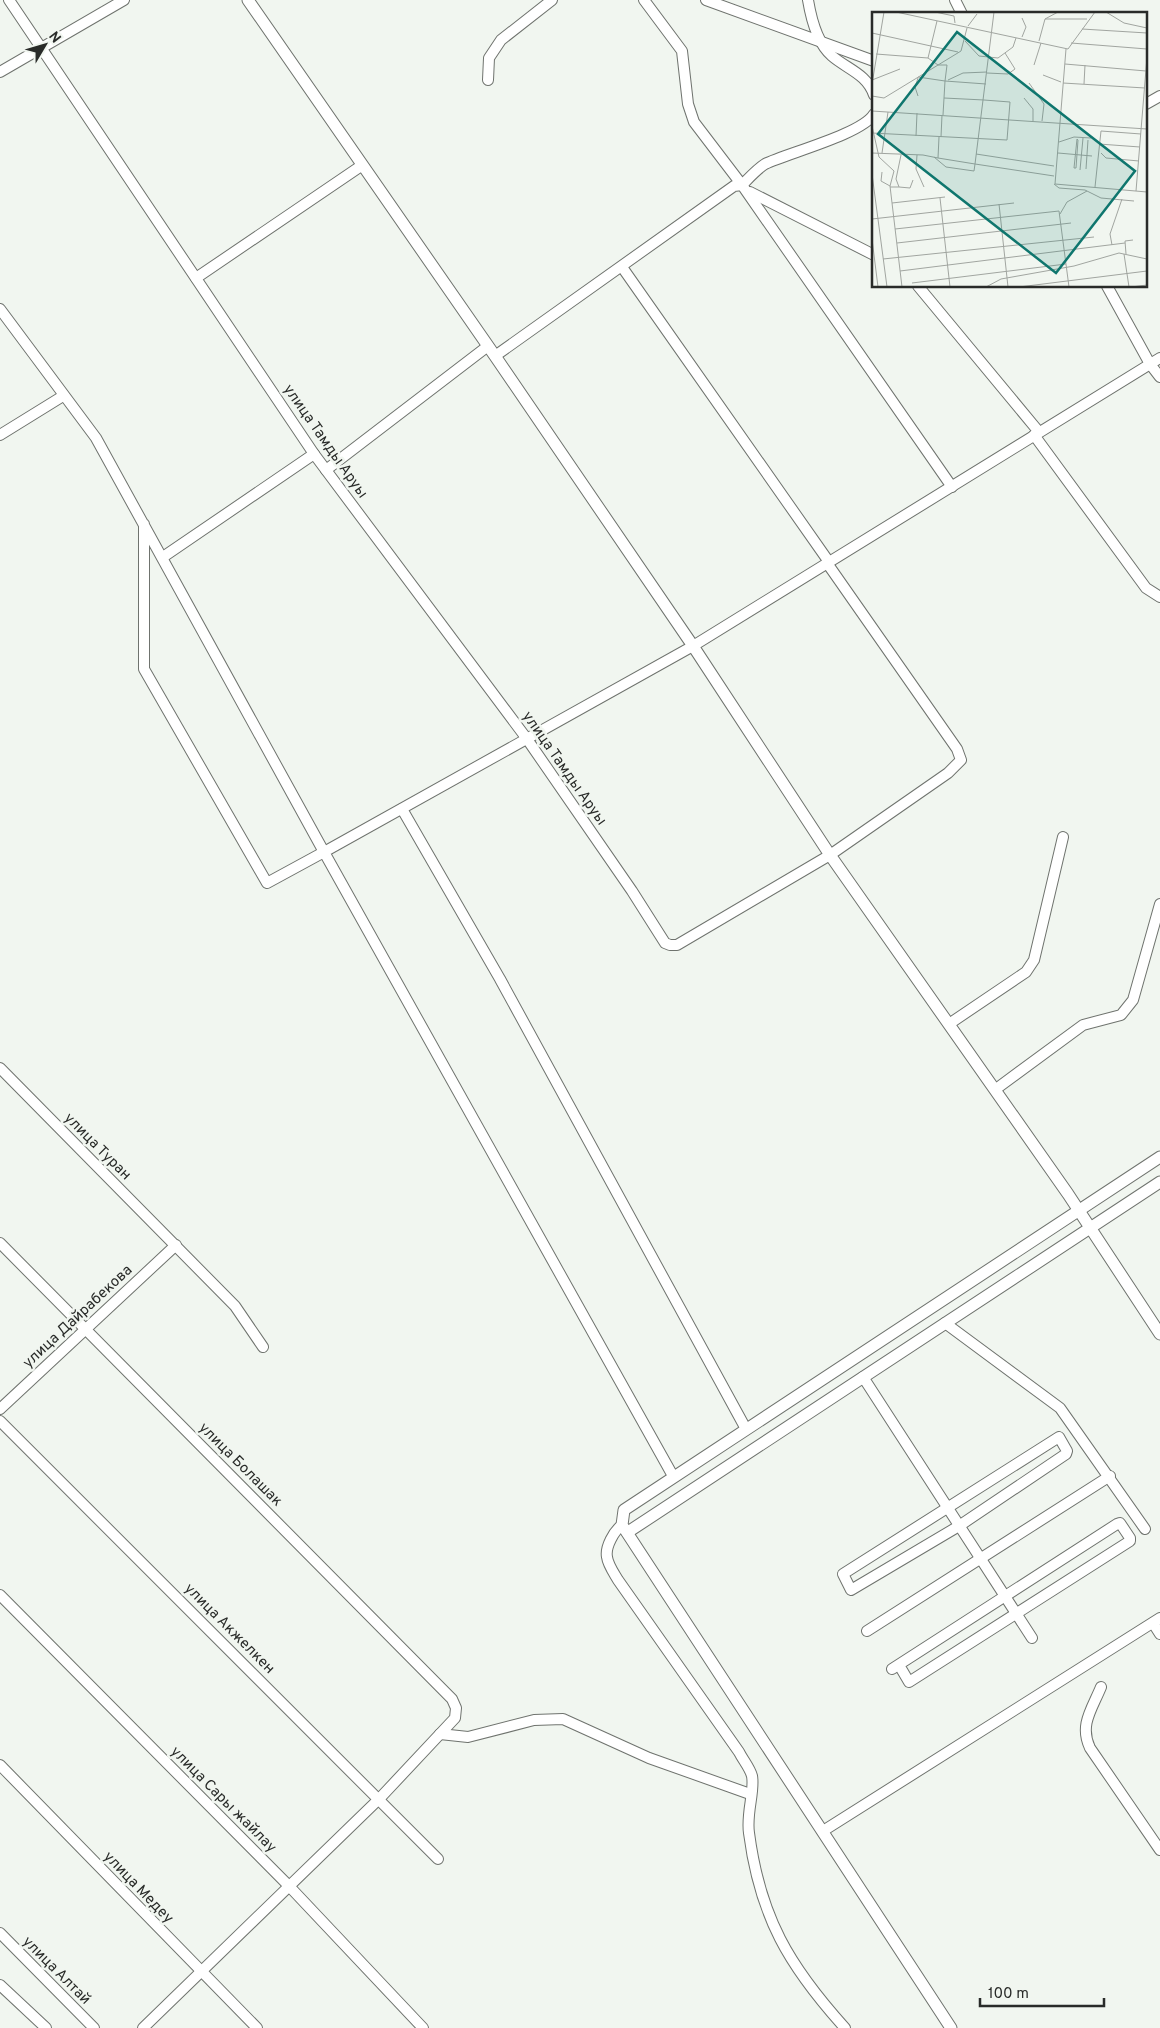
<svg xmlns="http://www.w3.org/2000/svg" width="1160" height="2028" font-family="Overpass,sans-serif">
  <rect width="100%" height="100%" fill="#f1f6f0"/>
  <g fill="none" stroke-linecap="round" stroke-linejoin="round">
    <defs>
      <g id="minor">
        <polyline points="9,0 314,454 527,739 632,891 665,943 670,945 677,945 830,855 948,773 961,760 957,749 827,563"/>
        <path d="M644,0l38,51 6,53 6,18 48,63c7,-7 15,-16 23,-21 23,-11 97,-30 109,-50"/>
        <polyline points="706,0 874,61"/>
        <path d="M808,0c3,18 10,44 24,56 15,13 35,18 42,39"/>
        <polyline points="955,0 962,14"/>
        <polyline points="0,72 124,0"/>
        <polyline points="488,80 489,58 501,40 552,0"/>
        <polyline points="1146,104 1160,96"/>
        <polyline points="750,192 874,255"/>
        <polyline points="622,267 829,562"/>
        <polyline points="196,278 361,166"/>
        <polyline points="918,286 1039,432"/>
        <polyline points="1107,286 1150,364 1160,377"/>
        <polyline points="0,309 96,438 324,852 267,883 144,669 144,524"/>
        <polyline points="495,356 734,186 742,185 952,487"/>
        <polyline points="0,435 63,396"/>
        <polyline points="1034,435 1146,588 1160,597"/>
        <polyline points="326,470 488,346"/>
        <polyline points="163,557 314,454"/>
        <polyline points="402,809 500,979 746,1429"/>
        <polyline points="949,1024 1026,972 1034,960 1063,837"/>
        <polyline points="0,1068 235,1306 263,1347"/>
        <polyline points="996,1089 1083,1025 1121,1015 1133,1000 1160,904"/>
        <polyline points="0,1243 452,1699 456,1708 455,1718 380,1798 143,2028"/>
        <polyline points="945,1323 1060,1408 1145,1529"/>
        <polyline points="863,1377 1032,1638"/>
        <polyline points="0,1409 176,1245"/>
        <polyline points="0,1421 438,1859"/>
        <polygon points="1059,1437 1067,1451 1066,1454 959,1526 851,1590 843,1574"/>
        <polyline points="673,1476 324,852 693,646 1160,358"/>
        <path d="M622,1525c-8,6 -17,22 -15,32 1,8 7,16 11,23l121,172c4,8 11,16 13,24 3,15 -6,37 -3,57 11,84 40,133 96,195"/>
        <polyline points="0,1595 288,1885 423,2028"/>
        <polyline points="1153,1623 1160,1634"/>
        <polyline points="867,1631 1110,1476"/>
        <polyline points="892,1669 1117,1524 1120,1523 1130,1538 1130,1541 909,1682 899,1665"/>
        <path d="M1101,1687c-9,22 -22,38 -11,61l70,102"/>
        <polyline points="440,1734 468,1737 534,1720 563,1719 649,1758 750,1794"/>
        <polyline points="0,1765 257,2028"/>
        <polyline points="823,1831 1160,1618"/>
        <polyline points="0,1933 94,2028"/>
        <polyline points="0,1985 46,2028"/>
      </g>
      <g id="tertiary">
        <polyline points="248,0 495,356 693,646 830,855 1068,1194 1160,1334"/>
        <polyline points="628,1532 1160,1182"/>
        <polyline points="951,2028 622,1525 624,1510 1160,1157"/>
      </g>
    </defs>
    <use href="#minor" stroke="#6f736e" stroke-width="12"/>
    <use href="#tertiary" stroke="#6f736e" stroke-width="13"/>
    <use href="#minor" stroke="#fff" stroke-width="10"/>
    <use href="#tertiary" stroke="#fff" stroke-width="11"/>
  </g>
  <g text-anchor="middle" stroke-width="5" stroke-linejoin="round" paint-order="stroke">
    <g font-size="15" fill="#292b29" stroke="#f1f6f0">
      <text transform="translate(326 441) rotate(55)" y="5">улица Тамды Аруы</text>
      <text transform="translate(565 768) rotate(55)" y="5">улица Тамды Аруы</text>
      <text transform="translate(98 1146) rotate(45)" y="5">улица Туран</text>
      <text transform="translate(77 1316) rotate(-43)" y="5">улица Дайрабекова</text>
      <text transform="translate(241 1464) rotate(45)" y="5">улица Болашак</text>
      <text transform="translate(230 1628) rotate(45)" y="5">улица Акжелкен</text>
      <text transform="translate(224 1799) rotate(45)" y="5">улица Сары жайлау</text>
      <text transform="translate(139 1887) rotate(46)" y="5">улица Медеу</text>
      <text transform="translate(57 1970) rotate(45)" y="5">улица Алтай</text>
    </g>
  </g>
  <g transform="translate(872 12)">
    <rect width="275" height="275" fill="#f1f6f0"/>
    <path fill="none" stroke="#a1a5a0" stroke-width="1" d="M24,0l172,37 27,-37M63,0l19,4 1,7M122,0l-19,152 79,12M234,0l18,11 23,5M150,6l4,9 -4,10M173,7h42M96,14l9,-12M210,17l65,4M0,21l86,19M93,29l14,15 19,2 15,-11 3,-9M167,29l6,-22 13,-7M199,31l76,6M4,42l52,4 9,-37M193,52l81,7M162,53l7,-22M115,61l21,1 7,-5 -10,-16M171,63l18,7M46,65l27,4 2,-16h-9l-10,-7M46,66l-3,9 3,9M0,68l28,-11M76,68l15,-7 24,-1M157,71l15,21 -2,17M191,71l82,5M0,72l12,-72M212,72l1,-19M0,84l12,2 77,-47 6,-23M72,86l40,2M152,86l9,11v12M0,99l275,18M71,103l2,-34 41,3M0,114l7,31 15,14 -4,15M0,121l135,7 3,-38 -26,-2M44,124l1,-23M69,125l1,-22M205,127l1,1 -2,28h-2zM187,130l15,-5 17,1M227,132l41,3M0,141l51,2 15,3 37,6 -1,7 -28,-4 -12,-10M10,141l6,-41M186,141l34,3M229,141l5,5 33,3M104,142l78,12M45,143l-1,14 8,18M66,146l1,-21M214,157l2,-29M208,158l3,-32M10,160l-1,9 9,5 12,101M0,162l15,113M182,172l5,4 26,2 16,8 33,3M183,172l11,-135M183,172l92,8M18,175h9l-3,-8 5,-24M27,175l11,1 3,-8M223,175l6,-56 40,3M264,179l11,-134M68,186l10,89M20,191l53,-6M127,192l9,83M188,202l7,-12 20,-11M0,207l142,-16M23,217l164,-18 10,76M0,227l6,48M25,231l174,-20M240,233l-2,-11 12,-35M252,242l5,33M254,242l-1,-13 8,-1M11,247l211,-22M28,259l225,-28M40,271l154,-19M114,275l15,-8 73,-13 45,-13 28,6M147,275l128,-16M259,275l16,-2"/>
    <path fill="#0f766e" fill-opacity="0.15" stroke="#0f766e" stroke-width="2.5" d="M85,20l178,139 -79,102 -178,-139z"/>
    <rect width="275" height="275" fill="none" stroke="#292b29" stroke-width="2.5"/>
  </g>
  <g transform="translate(45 45) rotate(52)" stroke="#f1f6f0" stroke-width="4" paint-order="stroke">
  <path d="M0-4L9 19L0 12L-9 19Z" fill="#292b29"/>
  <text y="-8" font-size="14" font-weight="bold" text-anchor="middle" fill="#292b29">N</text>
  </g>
  <path d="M980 1998v8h124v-8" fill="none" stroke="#292b29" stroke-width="2.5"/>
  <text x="988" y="1998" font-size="15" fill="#292b29" stroke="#f1f6f0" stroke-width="4" paint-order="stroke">100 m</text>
</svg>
